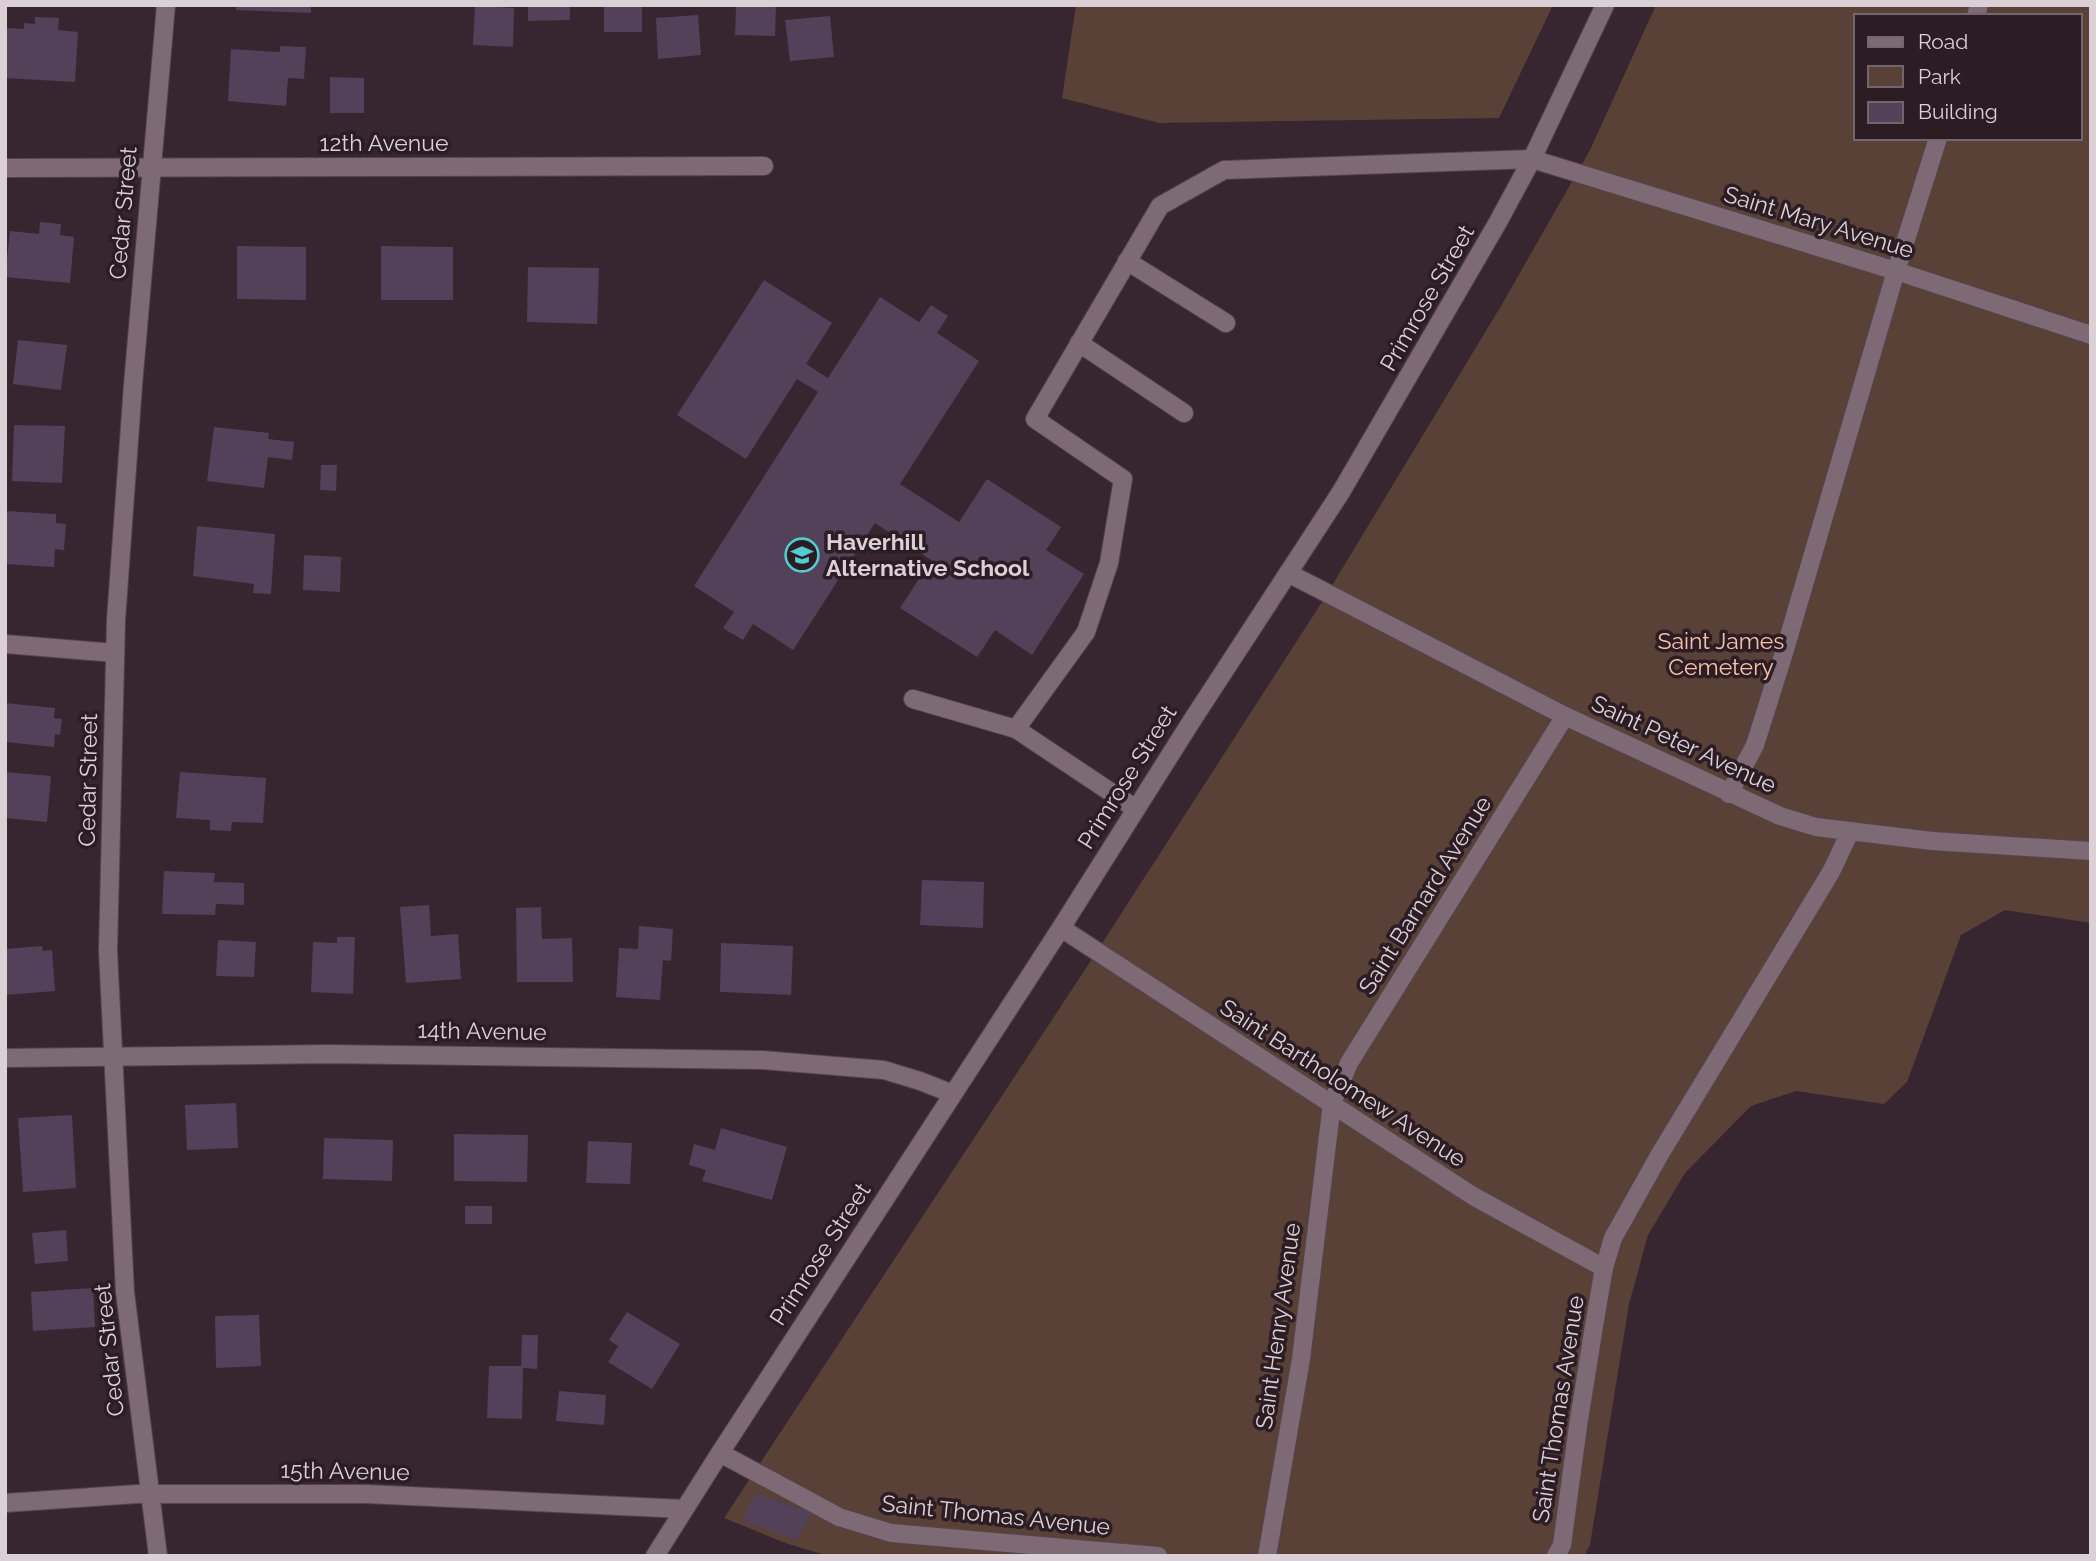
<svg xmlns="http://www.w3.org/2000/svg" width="2096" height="1561" font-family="Raleway,sans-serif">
  <rect width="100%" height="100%" fill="#37262f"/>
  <g fill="#5a4137" fill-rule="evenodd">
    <polygon points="1076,5 1553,5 1499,118 1159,123 1062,98"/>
    <path d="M1656,5h435v918l-86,-13 -44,25 -54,147 -23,22 -88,-13 -45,15 -66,67 -37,62 -19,69 -39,241 -6,11h-755l-41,-12 -64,-26 366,-556 232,-360 179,-296 89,-156zM1856,16h224v122h-224z"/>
  </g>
  <g fill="#524159">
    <polygon points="237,5 311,5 311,13 236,10"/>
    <polygon points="528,5 570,5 570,20 528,21"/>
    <rect x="604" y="5" width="38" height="27"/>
    <polygon points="736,5 776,5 775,36 735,35"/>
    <polygon points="475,6 514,8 513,47 473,45"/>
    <polygon points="698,15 701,55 658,59 656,18"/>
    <polygon points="830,16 834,57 790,61 785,20"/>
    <polygon points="35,17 59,18 58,30 78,32 75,82 5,78 5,28 24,29 24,23 35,24"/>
    <polygon points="280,46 306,47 304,79 288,78 286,106 228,101 231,49 280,52"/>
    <polygon points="330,77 364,78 364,113 330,113"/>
    <polygon points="40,222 61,224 60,235 74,237 70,283 5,277 10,231 39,234"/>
    <polygon points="237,246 306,247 306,300 237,299"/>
    <polygon points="381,246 453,247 453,300 381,300"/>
    <polygon points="528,267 599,268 597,324 527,322"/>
    <polygon points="764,280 832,323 806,364 828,378 880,297 919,322 931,305 948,316 937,333 979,361 900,484 959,522 987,479 1061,527 1046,550 1084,574 1032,655 995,630 977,657 900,608 931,560 875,523 793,650 753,624 743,640 723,628 734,612 694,586 818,392 797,379 746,459 677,415"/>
    <polygon points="18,340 67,345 61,390 13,384"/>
    <polygon points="14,425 65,426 62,483 12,481"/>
    <polygon points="214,427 269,433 268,439 294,442 292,460 268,457 264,488 207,481"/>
    <polygon points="321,465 337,465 336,491 320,490"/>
    <polygon points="5,511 56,514 56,523 66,524 64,550 55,549 54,567 5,564"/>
    <polygon points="197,526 275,534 271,594 253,593 254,584 193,576"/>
    <polygon points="304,555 341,557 340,592 303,590"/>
    <polygon points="5,703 55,708 54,718 62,719 60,735 55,734 54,747 5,742"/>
    <polygon points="5,772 51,776 47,822 5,818"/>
    <polygon points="180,772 266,778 263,823 232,822 231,831 210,830 210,820 176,818"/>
    <polygon points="164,871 215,873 214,882 244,883 244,905 216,904 215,915 162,914"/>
    <polygon points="922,880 984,882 983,928 920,925"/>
    <polygon points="429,905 431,936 458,934 461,979 406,983 400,907"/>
    <polygon points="541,907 542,939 572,938 573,982 517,982 516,908"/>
    <polygon points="639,926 673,929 671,961 663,960 660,1000 616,997 619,948 638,949"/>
    <polygon points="337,937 355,937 353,994 311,992 313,942 337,943"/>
    <polygon points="218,940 256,942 254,977 216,976"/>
    <polygon points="721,943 793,946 791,995 720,992"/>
    <polygon points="42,946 43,951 52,950 55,991 5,995 5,949"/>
    <polygon points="236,1103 238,1148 187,1150 185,1105"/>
    <polygon points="72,1115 76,1188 23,1192 18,1118"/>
    <polygon points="721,1128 787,1147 772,1200 702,1181 706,1170 689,1165 694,1144 715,1150"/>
    <polygon points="454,1134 528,1135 527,1182 454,1181"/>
    <polygon points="324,1138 393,1140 392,1181 323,1179"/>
    <polygon points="588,1141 632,1143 630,1184 586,1183"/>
    <rect x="465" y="1206" width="27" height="18"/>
    <polygon points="66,1230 68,1261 35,1264 32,1233"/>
    <polygon points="93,1288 95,1327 33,1331 31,1292"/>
    <polygon points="627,1312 680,1344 652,1389 608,1362 618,1346 609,1340"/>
    <polygon points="259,1315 261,1366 216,1368 215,1316"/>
    <polygon points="522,1335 538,1335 537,1369 523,1368 522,1419 487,1418 489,1366 521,1366"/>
    <polygon points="559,1391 606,1395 604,1425 556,1421"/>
    <polygon points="756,1493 812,1513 796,1540 742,1520"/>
  </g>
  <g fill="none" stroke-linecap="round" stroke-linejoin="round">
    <defs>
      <g id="service">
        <polyline points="1976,16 1979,5"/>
        <polyline points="1127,261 1226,323"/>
        <polyline points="1079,343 1184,413"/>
        <polyline points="1288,573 1565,716 1780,816 1816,827 1932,841 2091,851"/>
        <polyline points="913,699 1016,729"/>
        <polyline points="1729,794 1755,745 1784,653 1896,271 1938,138"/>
        <polyline points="1136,809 1016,729 1086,632 1109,563 1123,479 1035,419 1160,206 1224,170 1532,159 1896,271 2091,335"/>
        <polyline points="1061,928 1473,1196 1604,1268"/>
        <polyline points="720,1453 839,1517 891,1533 1158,1556"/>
        <polyline points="1267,1556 1301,1359 1332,1103 1349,1063 1565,716"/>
        <polyline points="1556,1556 1562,1545 1578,1426 1595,1320 1604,1268 1613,1238 1660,1154 1831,872 1850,832"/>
      </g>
      <g id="minor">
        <polyline points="5,168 764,166"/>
        <polyline points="5,644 115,653"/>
        <polyline points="5,1058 328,1054 762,1060 884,1070 920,1081 953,1094"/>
        <polyline points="5,1503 137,1494 367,1494 684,1509"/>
        <polyline points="158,1556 125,1292 108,951 116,620 133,385 166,5"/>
      </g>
      <polyline id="secondary" points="655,1556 720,1453 1061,928 1191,722 1341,492 1498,222 1532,159 1605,5"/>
    </defs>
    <use href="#service" stroke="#53454c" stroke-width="20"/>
    <use href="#minor" stroke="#53454c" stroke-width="20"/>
    <use href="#secondary" stroke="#53454c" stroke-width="20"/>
    <use href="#service" stroke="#7e6a74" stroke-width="18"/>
    <use href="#minor" stroke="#7e6a74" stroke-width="18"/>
    <use href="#secondary" stroke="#7e6a74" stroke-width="18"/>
  </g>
  <defs>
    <symbol id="school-ring" viewBox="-11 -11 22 22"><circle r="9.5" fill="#2c1d25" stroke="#51ccd1" stroke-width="1.5"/><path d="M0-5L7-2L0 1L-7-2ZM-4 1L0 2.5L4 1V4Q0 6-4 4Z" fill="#51ccd1"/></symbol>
  </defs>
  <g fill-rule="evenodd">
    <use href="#school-ring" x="783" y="536" width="38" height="38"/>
  </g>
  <g text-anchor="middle" stroke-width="7" stroke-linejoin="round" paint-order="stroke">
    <g font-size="23" fill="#dbd0d5" stroke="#2c1d25">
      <text x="384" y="151">12th Avenue</text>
      <text transform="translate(123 213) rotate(-85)" y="8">Cedar Street</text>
      <text transform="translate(1819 222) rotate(17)" y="8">Saint Mary Avenue</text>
      <text transform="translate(1427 298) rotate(-60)" y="8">Primrose Street</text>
      <text transform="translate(1684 744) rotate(25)" y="8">Saint Peter Avenue</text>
      <text transform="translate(1127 777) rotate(-58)" y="8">Primrose Street</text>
      <text transform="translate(88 780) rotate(-89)" y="8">Cedar Street</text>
      <text transform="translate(1425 895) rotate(-58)" y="8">Saint Barnard Avenue</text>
      <text transform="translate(482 1031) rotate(1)" y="8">14th Avenue</text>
      <text transform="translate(1343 1083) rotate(33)" y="8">Saint Bartholomew Avenue</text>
      <text transform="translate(820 1254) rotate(-57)" y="8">Primrose Street</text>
      <text transform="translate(1278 1326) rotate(-82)" y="8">Saint Henry Avenue</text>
      <text transform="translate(109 1350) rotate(-96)" y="8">Cedar Street</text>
      <text transform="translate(1558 1409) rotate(-81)" y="8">Saint Thomas Avenue</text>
      <text transform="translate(345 1471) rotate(1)" y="8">15th Avenue</text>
      <text transform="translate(996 1515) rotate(6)" y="8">Saint Thomas Avenue</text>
    </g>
    <g font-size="23" font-weight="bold" fill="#dbd0d5" stroke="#2c1d25" text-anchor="start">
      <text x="826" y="550">Haverhill<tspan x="826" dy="26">Alternative School</tspan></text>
    </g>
    <g font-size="23" fill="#fbc2a8" stroke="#2c1d25">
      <text x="1721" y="649">Saint James<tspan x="1721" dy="26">Cemetery</tspan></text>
    </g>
  </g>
  <rect width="2096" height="1561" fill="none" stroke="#dbd0d5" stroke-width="14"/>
  <rect x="1854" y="14" width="228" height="126" fill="#2c1d25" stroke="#72656b" stroke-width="2"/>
  <rect x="1868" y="37" width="35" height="10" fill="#7e6a74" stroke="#72656b" stroke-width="2"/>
  <text x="1918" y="49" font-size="21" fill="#dbd0d5">Road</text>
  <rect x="1868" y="66" width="35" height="21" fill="#5a4137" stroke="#72656b" stroke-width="2"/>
  <text x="1918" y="84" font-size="21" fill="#dbd0d5">Park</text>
  <rect x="1868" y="102" width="35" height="21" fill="#524159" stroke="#72656b" stroke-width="2"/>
  <text x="1918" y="119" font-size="21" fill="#dbd0d5">Building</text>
</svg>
